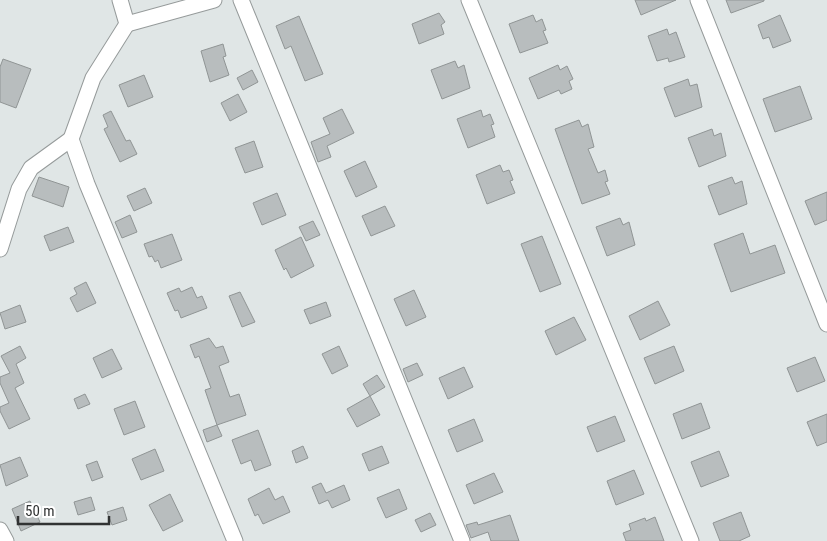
<svg xmlns="http://www.w3.org/2000/svg" width="827" height="541" font-family="'Roboto Condensed',sans-serif">
  <rect width="100%" height="100%" fill="#e0e6e6"/>
  <g fill="#b8bdbe" stroke="#909595">
    <polygon points="635,0 676,0 641,15"/>
    <polygon points="726,0 764,0 764,1 731,13"/>
    <polygon points="439,13 445,22 441,25 444,34 419,44 412,24"/>
    <polygon points="533,15 536,22 542,19 546,30 543,31 548,43 520,53 509,24"/>
    <polygon points="780,15 791,41 773,48 769,37 763,39 758,25"/>
    <polygon points="299,16 323,74 305,81 291,46 285,49 276,26"/>
    <polygon points="667,29 669,35 676,32 685,57 669,62 668,58 657,61 648,36"/>
    <polygon points="223,44 226,56 223,57 229,75 210,82 201,51"/>
    <polygon points="3,59 31,69 16,108 0,102 0,67"/>
    <polygon points="455,61 458,68 464,65 470,88 442,99 431,70"/>
    <polygon points="558,65 560,70 567,66 573,79 569,81 572,89 561,94 559,90 538,99 529,78"/>
    <polygon points="252,70 258,82 243,90 237,78"/>
    <polygon points="144,75 153,97 128,107 119,85"/>
    <polygon points="688,79 690,86 697,84 702,107 675,117 664,88"/>
    <polygon points="800,86 812,119 775,132 763,99"/>
    <polygon points="238,94 247,112 230,121 221,103"/>
    <polygon points="342,109 354,133 327,146 331,157 318,162 311,142 330,134 323,118"/>
    <polygon points="481,110 483,117 490,114 494,124 491,125 495,137 468,148 457,119"/>
    <polygon points="111,111 126,141 130,140 137,154 120,162 104,129 108,127 103,115"/>
    <polygon points="579,120 582,127 588,124 594,147 588,149 598,173 605,170 608,181 605,182 610,194 582,204 555,129"/>
    <polygon points="712,129 714,136 721,133 726,156 699,167 688,138"/>
    <polygon points="254,141 263,167 245,173 235,148"/>
    <polygon points="365,161 377,187 356,197 344,171"/>
    <polygon points="500,165 503,172 509,170 513,180 510,181 515,193 487,204 476,175"/>
    <polygon points="39,177 69,187 63,207 32,196"/>
    <polygon points="732,177 735,184 742,181 747,204 719,215 708,186"/>
    <polygon points="145,188 152,203 134,211 127,196"/>
    <polygon points="827,192 827,220 815,225 805,201"/>
    <polygon points="277,193 286,215 262,225 253,203"/>
    <polygon points="385,206 395,226 371,236 362,216"/>
    <polygon points="130,215 137,232 122,238 115,222"/>
    <polygon points="620,218 623,225 629,222 635,245 607,256 596,227"/>
    <polygon points="313,221 320,235 306,241 299,227"/>
    <polygon points="68,227 74,242 50,251 44,236"/>
    <polygon points="743,233 750,254 775,245 785,273 731,292 714,244"/>
    <polygon points="172,234 182,260 161,268 158,260 155,262 152,256 149,257 144,244"/>
    <polygon points="542,236 561,284 540,292 521,244"/>
    <polygon points="301,237 314,266 291,278 286,268 284,270 275,250"/>
    <polygon points="86,282 96,303 77,312 70,298 77,294 74,288"/>
    <polygon points="192,287 197,298 202,296 207,308 181,318 178,310 175,311 167,293 179,288 181,292"/>
    <polygon points="414,290 426,317 406,326 394,299"/>
    <polygon points="240,292 255,322 242,327 229,296"/>
    <polygon points="658,301 670,325 640,340 629,316"/>
    <polygon points="326,302 331,316 310,324 304,310"/>
    <polygon points="20,305 26,322 5,329 0,313"/>
    <polygon points="574,317 586,340 556,355 545,331"/>
    <polygon points="209,338 216,348 223,346 229,362 219,366 230,397 239,394 246,415 217,425 205,390 211,388 199,356 195,358 190,345"/>
    <polygon points="20,346 26,358 16,364 24,383 15,388 30,419 9,429 0,411 0,407 9,403 0,383 0,377 10,373 1,356"/>
    <polygon points="339,346 348,366 332,374 322,354"/>
    <polygon points="674,346 684,371 655,384 644,358"/>
    <polygon points="112,349 122,369 102,378 93,358"/>
    <polygon points="815,357 825,381 797,392 787,368"/>
    <polygon points="417,363 423,375 408,382 403,369"/>
    <polygon points="464,367 473,387 448,399 439,378"/>
    <polygon points="377,375 385,387 370,396 363,384"/>
    <polygon points="85,394 90,404 78,409 74,399"/>
    <polygon points="370,396 380,415 357,427 347,409"/>
    <polygon points="135,401 145,427 124,435 114,409"/>
    <polygon points="701,403 710,428 682,439 673,414"/>
    <polygon points="827,414 827,442 817,446 807,422"/>
    <polygon points="615,416 625,441 597,452 587,427"/>
    <polygon points="474,419 483,441 457,452 448,430"/>
    <polygon points="217,425 222,436 207,442 203,430"/>
    <polygon points="258,430 271,465 255,471 251,460 241,464 232,440"/>
    <polygon points="303,446 308,458 296,463 292,451"/>
    <polygon points="382,446 389,463 369,471 362,454"/>
    <polygon points="155,449 164,471 141,480 132,459"/>
    <polygon points="719,451 729,476 701,487 691,462"/>
    <polygon points="20,457 28,476 6,486 0,465"/>
    <polygon points="97,461 103,477 92,481 86,465"/>
    <polygon points="634,470 644,494 616,505 607,481"/>
    <polygon points="494,473 503,492 474,504 466,485"/>
    <polygon points="321,483 326,493 344,485 350,500 332,508 328,500 319,504 312,487"/>
    <polygon points="269,488 275,500 283,496 290,512 263,524 258,514 255,516 248,499"/>
    <polygon points="399,489 407,509 386,518 377,498"/>
    <polygon points="170,494 183,521 163,531 149,505"/>
    <polygon points="91,497 95,510 78,515 74,502"/>
    <polygon points="30,501 40,522 21,531 12,509"/>
    <polygon points="123,507 127,520 112,525 107,512"/>
    <polygon points="741,512 750,536 739,541 720,541 713,523"/>
    <polygon points="430,513 436,525 421,532 415,520"/>
    <polygon points="510,515 519,541 491,541 488,532 471,538 466,525 477,522 478,525"/>
    <polygon points="655,517 664,541 626,541 623,533 631,530 629,524 645,518 646,521"/>
  </g>
  <g fill="none" stroke-linecap="round" stroke-linejoin="round">
    <defs>
      <g id="minor">
        <polyline points="120,0 127,24 93,78 71,139 87,184 235,541"/>
        <polyline points="241,0 462,541"/>
        <polyline points="469,0 691,541"/>
        <polyline points="698,0 827,324"/>
        <polyline points="127,24 214,0"/>
        <polyline points="0,249 19,189 31,168 71,139"/>
        <polyline points="0,530 6,541"/>
      </g>
    </defs>
    <use href="#minor" stroke="#969b9b" stroke-width="17"/>
    <use href="#minor" stroke="#fff" stroke-width="15"/>
  </g>
  <path d="M18 516v8h91v-8" fill="none" stroke="#313333" stroke-width="2.5"/>
  <text x="25" y="516" font-size="15" fill="#313333" stroke="#ffffff" stroke-width="4" paint-order="stroke">50 m</text>
</svg>
